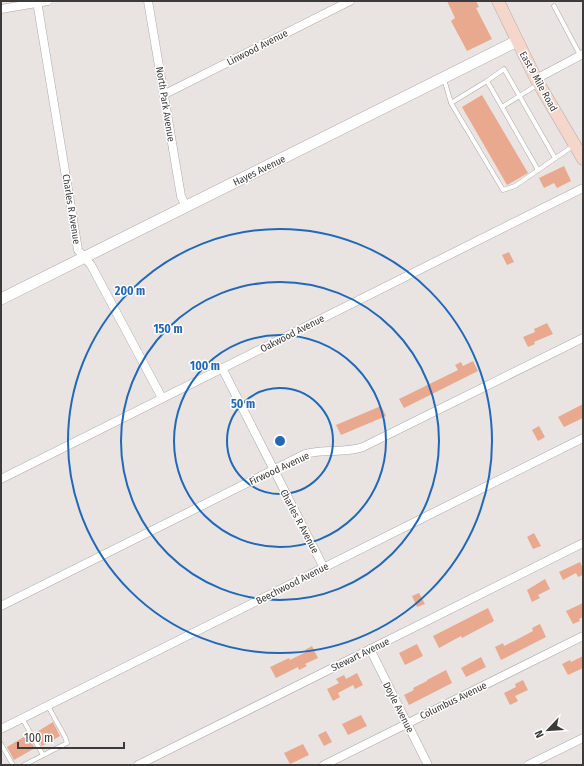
<svg xmlns="http://www.w3.org/2000/svg" width="584" height="766" font-family="'Fira Sans Condensed',sans-serif">
  <rect width="100%" height="100%" fill="#e9e4e2"/>
  <g fill="#e8a98e">
    <polygon points="447,1 476,1 479,7 476,8 492,39 467,51 451,21 455,18"/>
    <polygon points="482,95 528,173 507,185 462,107"/>
    <polygon points="564,166 571,181 557,188 554,183 544,188 539,178"/>
    <polygon points="509,252 514,262 507,265 502,255"/>
    <polygon points="547,323 553,334 534,342 535,344 528,347 523,337 535,332 534,329"/>
    <polygon points="473,361 478,371 404,408 399,399 458,370 455,365 461,362 463,366"/>
    <polygon points="583,404 583,418 564,427 558,417"/>
    <polygon points="381,406 386,416 341,435 336,425"/>
    <polygon points="539,426 545,437 538,441 532,430"/>
    <polygon points="534,533 541,546 533,549 527,537"/>
    <polygon points="580,562 583,568 583,575 578,577 576,573 563,580 559,572"/>
    <polygon points="545,579 550,589 538,595 540,598 532,602 527,590"/>
    <polygon points="419,593 425,604 417,607 412,596"/>
    <polygon points="583,603 583,617 579,619 580,621 573,624 566,611"/>
    <polygon points="488,608 494,621 462,638 461,636 439,648 433,636"/>
    <polygon points="540,624 546,637 501,660 495,647 503,643 504,646 516,640 533,631 532,628"/>
    <polygon points="417,644 423,656 405,665 399,653"/>
    <polygon points="312,646 318,658 305,664 307,666 299,670 298,667 276,678 270,667 289,658 290,660 306,652 305,650"/>
    <polygon points="583,656 583,668 568,675 562,664 570,660 571,662"/>
    <polygon points="481,657 486,667 466,677 461,668"/>
    <polygon points="446,670 452,683 409,705 404,695 414,690 413,688 427,681 427,680"/>
    <polygon points="357,673 363,685 355,689 353,685 338,693 340,697 333,701 327,689 339,683 336,679 344,675 346,679"/>
    <polygon points="523,680 528,690 515,696 518,701 510,705 504,693 516,687 515,684"/>
    <polygon points="361,715 367,726 348,735 342,724"/>
    <polygon points="53,722 60,736 42,746 35,733"/>
    <polygon points="326,731 332,742 324,746 318,735"/>
    <polygon points="27,735 35,748 14,760 7,747"/>
    <polygon points="303,744 309,755 290,764 284,753"/>
  </g>
  <g fill="none" stroke-linecap="round" stroke-linejoin="round">
    <defs>
      <g id="service">
        <polyline points="554,6 580,55"/>
        <polyline points="444,79 451,103"/>
        <polyline points="487,81 504,69 555,158"/>
        <polyline points="537,85 502,107 487,81 451,103 503,190 515,186 573,146"/>
        <polyline points="502,107 538,170"/>
        <polyline points="22,718 43,755"/>
        <polyline points="1,744 13,765"/>
        <polyline points="24,765 67,743 65,737 48,706"/>
      </g>
      <g id="minor">
        <polyline points="37,1 78,250 91,265 162,398"/>
        <polyline points="148,1 181,196 186,207"/>
        <polyline points="1,9 48,1"/>
        <polyline points="536,79 583,54"/>
        <polyline points="165,94 350,1"/>
        <polyline points="222,368 324,568"/>
        <polyline points="1,479 583,188"/>
        <path d="M1,606l304,-152c20,-6 39,0 58,-7l220,-109"/>
        <polyline points="370,649 428,765"/>
        <polyline points="1,729 583,438"/>
        <polyline points="138,765 583,543"/>
        <polyline points="324,765 583,636"/>
        <polyline points="528,765 583,738"/>
      </g>
      <polyline id="tertiary" points="1,299 517,41"/>
      <polyline id="secondary" points="498,1 536,79 583,159"/>
    </defs>
    <use href="#service" stroke="#aca8a6" stroke-width="5"/>
    <use href="#minor" stroke="#aca8a6" stroke-width="9"/>
    <use href="#tertiary" stroke="#aca8a6" stroke-width="12"/>
    <use href="#secondary" stroke="#aca8a6" stroke-width="13"/>
    <use href="#service" stroke="#fff" stroke-width="4"/>
    <use href="#minor" stroke="#fff" stroke-width="8"/>
    <use href="#tertiary" stroke="#fff" stroke-width="11"/>
    <use href="#secondary" stroke="#f4d7ca" stroke-width="12"/>
  </g>
  <g fill="none" stroke="#2168b8" stroke-width="2">
    <circle cx="280" cy="441" r="53"/>
    <circle cx="280" cy="441" r="106"/>
    <circle cx="280" cy="441" r="159"/>
    <circle cx="280" cy="441" r="212"/>
  </g>
  <g text-anchor="middle" stroke-width="3" stroke-linejoin="round" paint-order="stroke">
    <g font-size="10" fill="#3d3b3a" stroke="#fff">
      <text transform="translate(257 47) rotate(-27)" y="4">Linwood Avenue</text>
      <text transform="translate(539 81) rotate(61)" y="4">East 9 Mile Road</text>
      <text transform="translate(166 104) rotate(81)" y="4">North Park Avenue</text>
      <text transform="translate(259 170) rotate(-26)" y="4">Hayes Avenue</text>
      <text transform="translate(72 209) rotate(81)" y="4">Charles R Avenue</text>
      <text transform="translate(292 333) rotate(-27)" y="4">Oakwood Avenue</text>
      <text transform="translate(279 468) rotate(-25)" y="4">Firwood Avenue</text>
      <text transform="translate(300 521) rotate(62)" y="4">Charles R Avenue</text>
      <text transform="translate(292 583) rotate(-27)" y="4">Beechwood Avenue</text>
      <text transform="translate(360 654) rotate(-26)" y="4">Stewart Avenue</text>
      <text transform="translate(453 700) rotate(-26)" y="4">Columbus Avenue</text>
      <text transform="translate(399 707) rotate(63)" y="4">Doyle Avenue</text>
    </g>
  </g>
  <circle cx="280" cy="441" r="6" fill="#2168b8" stroke="#fff" stroke-width="2"/>
  <g font-size="12" text-anchor="middle" font-weight="bold" fill="#2168b8" stroke="#fff" stroke-width="3" stroke-linejoin="round" paint-order="stroke">
    <text x="130" y="295">200 m</text>
    <text x="168" y="333">150 m</text>
    <text x="205" y="370">100 m</text>
    <text x="243" y="408">50 m</text>
  </g>
  <rect width="584" height="766" fill="none" stroke="#3d3b3a" stroke-width="4"/>
  <g transform="translate(548 730) rotate(245)" stroke="#ffffff" stroke-width="3" paint-order="stroke">
  <path d="M0-3L7 15L0 10L-7 15Z" fill="#3d3b3a"/>
  <text y="-6" font-size="11" font-weight="bold" text-anchor="middle" fill="#3d3b3a">N</text>
  </g>
  <path d="M18 742v6h106v-6" fill="none" stroke="#3d3b3a" stroke-width="2"/>
  <text x="24" y="742" font-size="12" fill="#3d3b3a" stroke="#ffffff" stroke-width="3" paint-order="stroke">100 m</text>
</svg>
